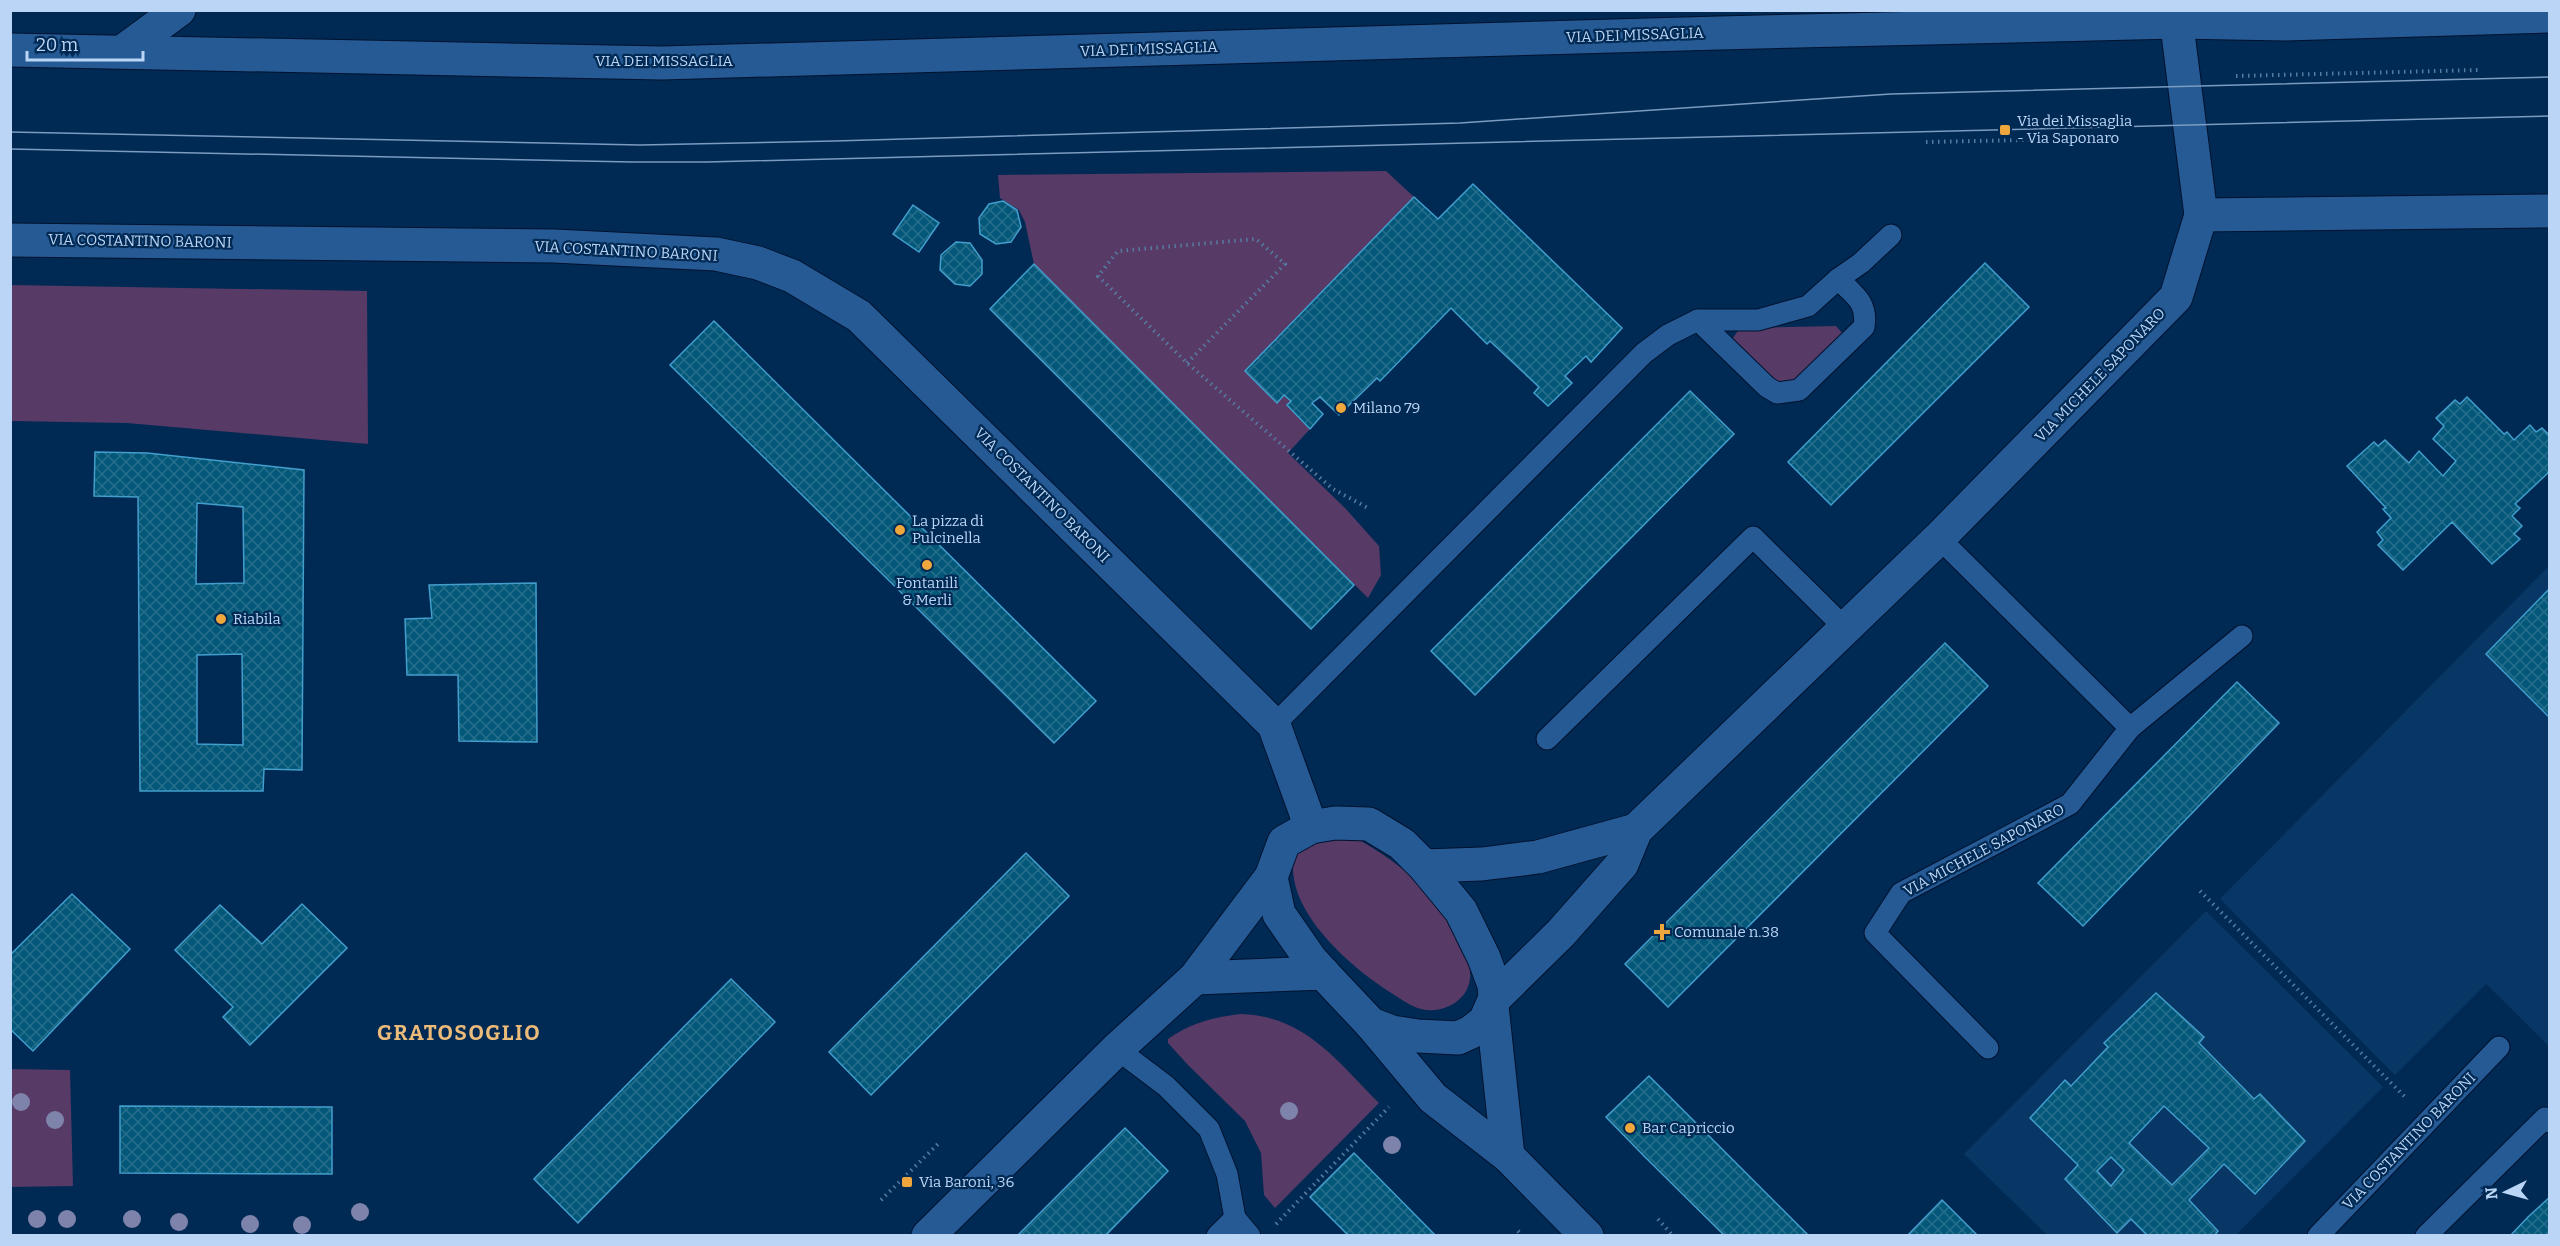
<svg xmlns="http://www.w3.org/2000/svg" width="2560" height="1246" font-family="Bitter,serif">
  <defs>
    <pattern id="building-cross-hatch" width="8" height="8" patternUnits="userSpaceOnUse" patternTransform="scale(1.5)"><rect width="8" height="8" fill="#035778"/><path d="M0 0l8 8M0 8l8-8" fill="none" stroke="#266e8c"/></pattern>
  </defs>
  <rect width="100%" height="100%" fill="#002a54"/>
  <g fill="#083665">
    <polygon points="2549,566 2549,1046 2486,984 2395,1075 2220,899"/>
    <polygon points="2206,911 2383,1087 2236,1235 2047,1235 1964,1154"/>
  </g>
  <g fill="#573a66">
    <polygon points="1386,171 1414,197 1245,371 1277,403 1284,395 1291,401 1287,405 1310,429 1288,453 1345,508 1379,546 1381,575 1368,598 1034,264 1025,222 1019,210 1000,198 998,175"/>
    <polygon points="11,285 367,291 368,444 127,423 11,421"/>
    <polygon points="1836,326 1843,334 1801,383 1779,386 1730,342 1740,328"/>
    <path d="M1350,835c34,18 68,42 92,74 8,12 27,48 28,62 3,27 -25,44 -49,38 -9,-2 -20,-10 -28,-15 -40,-25 -102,-78 -100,-129 1,-9 4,-18 12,-24 7,-5 34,-4 45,-6z"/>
    <path d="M1241,1014c64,2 96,47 138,89l-104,105 -11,-13 -3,-42 -16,-32 -57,-56 -20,-22v-4c22,-16 46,-22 73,-25z"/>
    <polygon points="11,1069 70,1070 73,1186 11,1187"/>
  </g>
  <g fill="url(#building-cross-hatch)" stroke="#429ecc" stroke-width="1.5" fill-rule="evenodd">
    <polygon points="1473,184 1622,328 1591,362 1586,356 1565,376 1572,383 1548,406 1534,393 1539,387 1490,341 1487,344 1451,308 1380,381 1377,378 1339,415 1320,397 1312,403 1323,414 1310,429 1287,405 1291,401 1284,395 1277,403 1245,371 1414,197 1438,219"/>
    <polygon points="1003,201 1017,210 1021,227 1011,242 996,244 980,234 979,218 989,204"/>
    <polygon points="913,205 939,223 919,252 893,234"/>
    <polygon points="956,242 970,243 982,260 982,274 970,286 955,284 940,270 941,255"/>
    <polygon points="1985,263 2029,307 1831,505 1788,462"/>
    <polygon points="1034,264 1354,585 1311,629 990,309"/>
    <polygon points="714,321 1096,701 1054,743 670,365"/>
    <polygon points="1690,391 1734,434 1475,695 1431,651"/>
    <polygon points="2467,397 2504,434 2507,432 2514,440 2530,425 2536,432 2542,428 2550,436 2550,471 2515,504 2520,508 2512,516 2522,526 2514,534 2520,539 2492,564 2452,522 2403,570 2378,545 2383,540 2377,532 2391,518 2383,509 2386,508 2347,466 2374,442 2378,446 2385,440 2409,463 2419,451 2443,476 2456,461 2433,439 2444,426 2436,418 2455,400 2460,404"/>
    <path d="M95,452l52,1 157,17 -2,300 -38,-1 -1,22h-123l-2,-294 -44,-1zM197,503l46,4 1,76 -48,1zM242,654l1,91 -46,-1v-89z"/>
    <polygon points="536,583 537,742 459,741 458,675 407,675 405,619 432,618 429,585"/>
    <polygon points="2550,588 2550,718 2486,654"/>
    <polygon points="1945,643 1988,686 1668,1007 1625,964"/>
    <polygon points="2237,682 2279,723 2083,926 2038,883"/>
    <polygon points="1026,853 1069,896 871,1095 829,1052"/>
    <polygon points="72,894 130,949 33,1051 10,1029 10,955"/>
    <polygon points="302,904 347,948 250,1045 223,1017 233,1007 175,950 220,905 262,944"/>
    <polygon points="731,979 775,1022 578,1223 534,1179"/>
    <path d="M2156,993l48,44 -5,6 55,56 6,-5 45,47 -50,53 -31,-30 -35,36 29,31 -4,5h-66l-17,-17 -14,14 -52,-54 13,-14 -48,-47 35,-38 6,6 37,-39 -4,-4zM2164,1106l45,42 -37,37 -43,-42zM2111,1157l13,13 -13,16 -14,-15z"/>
    <polygon points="1649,1076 1809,1236 1725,1236 1644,1156 1606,1117"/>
    <polygon points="120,1106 332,1107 332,1174 120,1173"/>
    <polygon points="1125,1128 1168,1171 1105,1236 1017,1236"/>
    <polygon points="1354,1153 1436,1236 1349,1236 1310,1197"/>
    <polygon points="2550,1197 2550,1236 2510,1236 2528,1217"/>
    <polygon points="1942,1200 1978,1236 1907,1236"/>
  </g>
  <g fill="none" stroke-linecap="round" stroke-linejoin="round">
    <defs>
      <g id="service">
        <path d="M1698,320l69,67 10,6 22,-3 65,-63c4,-25 -10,-32 -26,-48"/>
        <polyline points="1939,538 2130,728"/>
        <polyline points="1274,725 1644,353 1668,335 1698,320 1758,320 1808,306 1838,279 1861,263 1891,235"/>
        <polyline points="1547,739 1753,537 1846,629"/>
        <polyline points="1988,1048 1875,933 1901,893 2070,804 2130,728 2242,636"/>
        <polyline points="1117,1049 1166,1086 1209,1129 1227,1174 1235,1218 1250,1236"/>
        <polyline points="1217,1236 1235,1218"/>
        <polyline points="2318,1236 2499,1047"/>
        <polyline points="2426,1236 2545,1118 2550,1122"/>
      </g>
      <g id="minor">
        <polyline points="123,51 179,10"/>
        <polyline points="2201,215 2550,211"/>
        <polyline points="10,240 554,246 716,254 758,263 792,276 859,316 1274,725 1311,827"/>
        <polyline points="1424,866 1482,864 1538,857 1636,830"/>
        <polyline points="1271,877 1279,914 1311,960 1323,973"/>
        <polyline points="1195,978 1323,973 1371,1024 1433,1098 1508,1156 1587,1236"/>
        <polyline points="1495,998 1561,933 1622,864 1636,830 1939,538 2176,297 2201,215 2175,10"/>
        <polyline points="1492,1006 1508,1156"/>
        <polyline points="928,1236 1117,1049 1195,978 1271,877 1284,842 1311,827 1335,823 1369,824 1402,844 1424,866 1461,911 1484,958 1494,985 1495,998 1485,1021 1471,1032 1458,1038 1418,1036 1392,1032 1371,1024"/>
      </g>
      <polyline id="secondary" points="10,50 662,63 1719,33 2176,22 2285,24 2550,16"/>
    </defs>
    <use href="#service" stroke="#00122e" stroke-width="23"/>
    <use href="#minor" stroke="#00122e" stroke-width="35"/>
    <use href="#secondary" stroke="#00122e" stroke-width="35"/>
    <g stroke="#577aa0" stroke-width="4" stroke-dasharray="1.5 4.5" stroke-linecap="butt">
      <polyline points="2236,76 2478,70"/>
      <polyline points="1926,142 2120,138"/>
      <polyline points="1187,363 1285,264 1256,239 1118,251 1098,276 1187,363 1333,489 1368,508"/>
      <polyline points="2200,891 2407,1099"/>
      <polyline points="881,1200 940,1142"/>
      <polyline points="1658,1219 1673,1236"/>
      <polyline points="1276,1224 1389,1107"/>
      <polyline points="1518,1231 1523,1236"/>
    </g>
    <use href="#service" stroke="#265a94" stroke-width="21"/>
    <use href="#minor" stroke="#265a94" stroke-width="33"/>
    <use href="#secondary" stroke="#265a94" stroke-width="33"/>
    <g stroke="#7b9bc0" stroke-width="1.5">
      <polyline points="10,132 640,145 834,141 1460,123 1891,94 2550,77"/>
      <polyline points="10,149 632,162 707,162 2550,116"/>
    </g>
  </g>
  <g fill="#7e83ac">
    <circle cx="21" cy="1102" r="9"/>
    <circle cx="1289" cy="1111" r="9"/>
    <circle cx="55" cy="1120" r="9"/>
    <circle cx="1392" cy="1145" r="9"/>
    <circle cx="360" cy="1212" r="9"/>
    <circle cx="37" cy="1219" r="9"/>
    <circle cx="67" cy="1219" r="9"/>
    <circle cx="132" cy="1219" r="9"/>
    <circle cx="179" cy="1222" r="9"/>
    <circle cx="250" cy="1224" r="9"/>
    <circle cx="302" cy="1225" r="9"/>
  </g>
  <g fill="#eea73d" stroke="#002a54" stroke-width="2">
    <rect x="1999" y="124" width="12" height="12" rx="3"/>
    <circle cx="1341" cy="408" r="6"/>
    <circle cx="900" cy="530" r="6"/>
    <circle cx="927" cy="565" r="6"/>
    <circle cx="221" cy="619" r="6"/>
    <path d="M1659 923h6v6h6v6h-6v6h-6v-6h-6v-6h6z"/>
    <circle cx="1630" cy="1128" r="6"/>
    <rect x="901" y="1176" width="12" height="12" rx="3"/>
  </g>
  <g text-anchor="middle" stroke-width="4.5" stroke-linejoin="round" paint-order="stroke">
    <g font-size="15" fill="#bad5f6" stroke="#002a54">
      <text transform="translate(1635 35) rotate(-2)" y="5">VIA DEI MISSAGLIA</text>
      <text transform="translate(1149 49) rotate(-2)" y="5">VIA DEI MISSAGLIA</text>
      <text x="664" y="66">VIA DEI MISSAGLIA</text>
      <text transform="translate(140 241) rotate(1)" y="5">VIA COSTANTINO BARONI</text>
      <text transform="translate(626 251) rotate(3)" y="5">VIA COSTANTINO BARONI</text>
      <text transform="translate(2100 375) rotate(-46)" y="5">VIA MICHELE SAPONARO</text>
      <text transform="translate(1042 495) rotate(45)" y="5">VIA COSTANTINO BARONI</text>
      <text transform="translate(1984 850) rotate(-28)" y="5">VIA MICHELE SAPONARO</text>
      <text transform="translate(2409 1141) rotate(-46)" y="5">VIA COSTANTINO BARONI</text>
    </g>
    <g font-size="15" fill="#bad5f6" stroke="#002a54" text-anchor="start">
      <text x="2017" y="126">Via dei Missaglia<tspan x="2017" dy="17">- Via Saponaro</tspan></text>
      <text x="1353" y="413">Milano 79</text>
      <text x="912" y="526">La pizza di<tspan x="912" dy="17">Pulcinella</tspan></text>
      <text x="927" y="588" text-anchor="middle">Fontanili<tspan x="927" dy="17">&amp; Merli</tspan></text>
      <text x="233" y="624">Riabila</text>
      <text x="1674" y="937">Comunale n.38</text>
      <text x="1642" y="1133">Bar Capriccio</text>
      <text x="919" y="1187">Via Baroni, 36</text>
    </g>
    <g font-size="21" font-weight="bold" letter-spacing="1.5" fill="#ecbb7a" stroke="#002a54">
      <text x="459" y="1040">GRATOSOGLIO</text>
    </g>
  </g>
  <rect width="2560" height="1246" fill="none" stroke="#bad5f6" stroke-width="24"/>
  <g transform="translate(2506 1192) rotate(265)" stroke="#002a54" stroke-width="4.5" paint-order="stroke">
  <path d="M0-4.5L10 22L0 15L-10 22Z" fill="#bad5f6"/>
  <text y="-9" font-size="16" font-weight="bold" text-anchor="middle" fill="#bad5f6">N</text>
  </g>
  <path d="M27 51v9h116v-9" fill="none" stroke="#bad5f6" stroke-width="3"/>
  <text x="36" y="51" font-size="18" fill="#bad5f6" stroke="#002a54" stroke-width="4.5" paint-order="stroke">20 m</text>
</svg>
